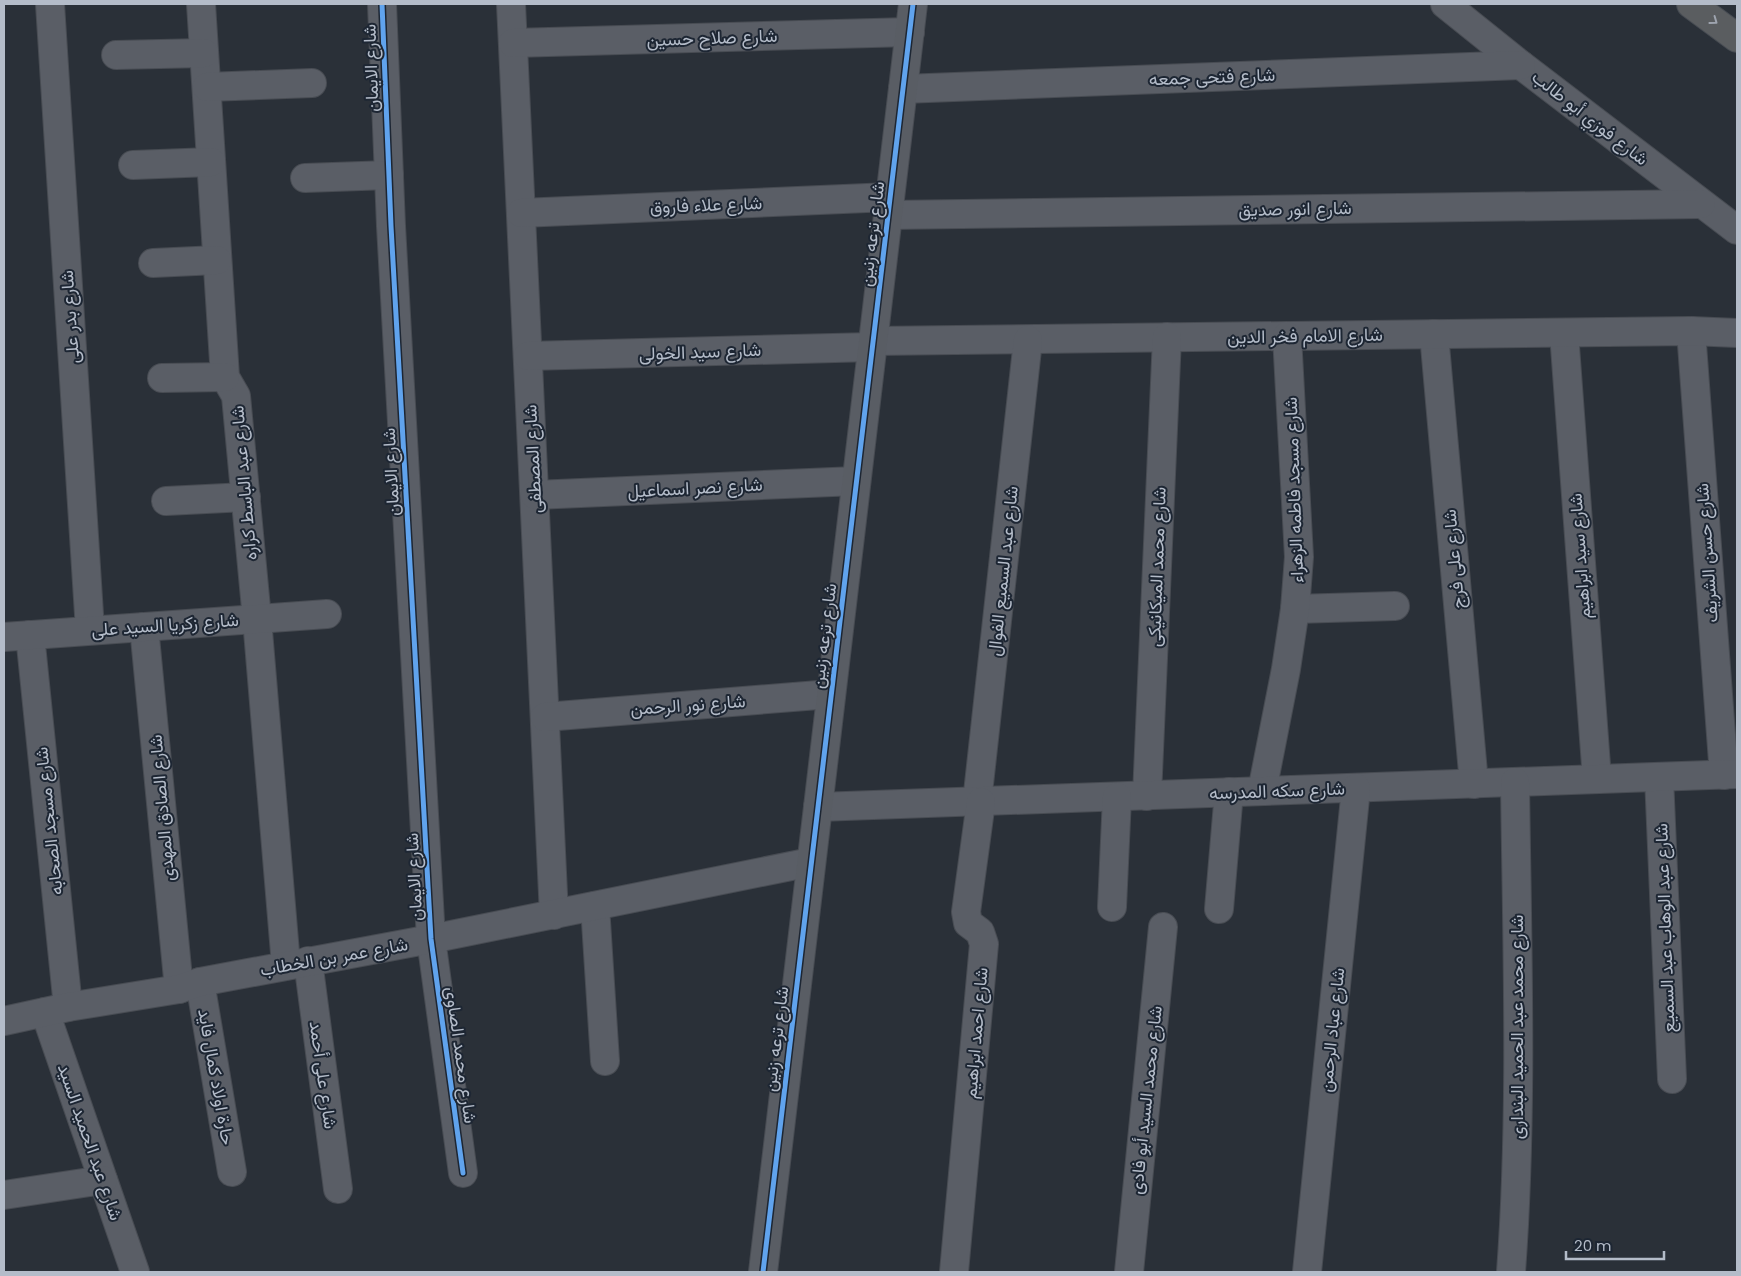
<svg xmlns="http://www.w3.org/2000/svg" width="1741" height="1276" font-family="Poppins,Vazirmatn,sans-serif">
  <rect width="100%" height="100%" fill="#2a3038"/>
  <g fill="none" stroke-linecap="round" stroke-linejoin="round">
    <defs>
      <g id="street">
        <polyline points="50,4 90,630"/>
        <polyline points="201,4 225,377 236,396 257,619 286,965"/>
        <polyline points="382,4 391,226 431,939 463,1173"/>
        <polyline points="511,4 554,915"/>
        <polyline points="1445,4 1521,65 1737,230"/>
        <polyline points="513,43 910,32"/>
        <polyline points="116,55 204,53"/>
        <polyline points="207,87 312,83"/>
        <polyline points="903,89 1521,65"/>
        <polyline points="133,165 211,162"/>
        <polyline points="305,178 389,175"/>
        <polyline points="521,213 890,197"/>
        <polyline points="888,215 1701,204"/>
        <polyline points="153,263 217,260"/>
        <polyline points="1691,331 1724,775"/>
        <polyline points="1564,333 1597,779"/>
        <polyline points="1434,334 1474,784"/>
        <polyline points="873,341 1691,331 1737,333"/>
        <polyline points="528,356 872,347"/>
        <polyline points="162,378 225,377"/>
        <polyline points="535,495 856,481"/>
        <polyline points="166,501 246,497"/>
        <polyline points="1295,609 1395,606"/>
        <polyline points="144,627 179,989"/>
        <polyline points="30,635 68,1007"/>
        <polyline points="4,637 327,614"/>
        <polyline points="545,717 831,694"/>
        <polyline points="1659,777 1672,1079"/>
        <polyline points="1262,791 1286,669 1295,609 1299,557 1287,336"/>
        <polyline points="1147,796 1167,337"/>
        <polyline points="977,802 1028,340"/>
        <polyline points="818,807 1737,774"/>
        <polyline points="595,906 605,1061"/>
        <polyline points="1112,907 1117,797"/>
        <polyline points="1219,909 1229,792"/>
        <polyline points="308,961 338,1189"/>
        <polyline points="200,982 232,1172"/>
        <polyline points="45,1012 135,1272"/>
        <polyline points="4,1021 68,1007 179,989 200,982 431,939 811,862"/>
        <polyline points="4,1195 103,1180"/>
        <polyline points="954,1272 984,944 980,932 968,923 966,912 981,802"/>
        <polyline points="1129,1272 1163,927"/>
        <polyline points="1307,1272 1356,788"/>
        <path d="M1511,1272c12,-163 6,-327 4,-490"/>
      </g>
      <polyline id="secondary" points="763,1272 913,4"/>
      <polyline id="highway" points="1691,4 1737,38"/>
    </defs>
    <use href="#street" stroke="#484c53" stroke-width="30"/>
    <use href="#secondary" stroke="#484c53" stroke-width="30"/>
    <use href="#highway" stroke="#474c53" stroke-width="30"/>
    <use href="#street" stroke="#5a5e66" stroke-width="28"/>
    <use href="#secondary" stroke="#595d64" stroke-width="28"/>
    <use href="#highway" stroke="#5a5d60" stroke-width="28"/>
    <defs>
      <g id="cycleway">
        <polyline points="382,4 391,226 431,939 463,1173"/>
        <polyline points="763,1272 913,4"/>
      </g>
    </defs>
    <use href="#cycleway" stroke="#1d2633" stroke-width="8"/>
    <use href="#cycleway" stroke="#60a3ed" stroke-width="5"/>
  </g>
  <defs><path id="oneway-chevron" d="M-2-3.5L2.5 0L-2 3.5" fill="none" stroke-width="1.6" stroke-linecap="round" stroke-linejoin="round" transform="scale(1.25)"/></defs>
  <use stroke="#9ea4af" href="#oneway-chevron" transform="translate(1714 21) rotate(36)"/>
  <g text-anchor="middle" stroke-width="4" stroke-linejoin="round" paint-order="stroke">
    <g font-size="18" fill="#b4bcc9" stroke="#1d2633">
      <text transform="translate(712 38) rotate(-2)" y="6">شارع صلاح حسين</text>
      <text transform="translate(371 68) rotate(-92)" y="6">شارع الايمان</text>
      <text transform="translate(1212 77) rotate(-2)" y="6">شارع فتحى جمعه</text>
      <text transform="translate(1590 118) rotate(38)" y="6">شارع فوزي أبو طالب</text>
      <text transform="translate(706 205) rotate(-2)" y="6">شارع علاء فاروق</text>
      <text transform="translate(1295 209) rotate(-1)" y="6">شارع انور صديق</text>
      <text transform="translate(872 234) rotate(-83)" y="6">شارع ترعه زنين</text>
      <text transform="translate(70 317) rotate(-94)" y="6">شارع بدر على</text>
      <text transform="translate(1305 336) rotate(-1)" y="6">شارع الامام فخر الدين</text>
      <text transform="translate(700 352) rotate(-2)" y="6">شارع سيد الخولى</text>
      <text transform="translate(533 459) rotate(-93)" y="6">شارع المصطفى</text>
      <text transform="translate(391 472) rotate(-93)" y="6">شارع الايمان</text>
      <text transform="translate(244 483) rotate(-95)" y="6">شارع عبد الباسط كراره</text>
      <text transform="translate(695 488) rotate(-3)" y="6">شارع نصر اسماعيل</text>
      <text transform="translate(1294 490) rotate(-92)" y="6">شارع مسجد فاطمه الزهراء</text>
      <text transform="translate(1707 553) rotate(-94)" y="6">شارع حسن الشريف</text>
      <text transform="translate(1580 556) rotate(-94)" y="6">شارع سيد ابراهيم</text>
      <text transform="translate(1454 559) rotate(-95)" y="6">شارع على فرج</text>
      <text transform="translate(1157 567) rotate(-88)" y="6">شارع محمد الميكانيكى</text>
      <text transform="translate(1003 571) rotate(-84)" y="6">شارع عبد السميع الفوال</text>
      <text transform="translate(165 625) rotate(-4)" y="6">شارع زكريا السيد على</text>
      <text transform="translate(824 636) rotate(-83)" y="6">شارع ترعه زنين</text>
      <text transform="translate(688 705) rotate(-4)" y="6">شارع نور الرحمن</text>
      <text transform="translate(1277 791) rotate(-2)" y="6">شارع سكه المدرسه</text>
      <text transform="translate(162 808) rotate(-95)" y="6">شارع الصادق المهدى</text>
      <text transform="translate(49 821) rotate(-96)" y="6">شارع مسجد الصحابه</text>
      <text transform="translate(414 877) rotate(-93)" y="6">شارع الايمان</text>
      <text transform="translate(1665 928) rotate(-92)" y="6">شارع عبد الوهاب عبد السميع</text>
      <text transform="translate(334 957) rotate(-10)" y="6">شارع عمر بن الخطاب</text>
      <text transform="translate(1517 1027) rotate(-90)" y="6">شارع محمد عبد الحميد البندارى</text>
      <text transform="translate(1332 1030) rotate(-84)" y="6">شارع عباد الرحمن</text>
      <text transform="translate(976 1033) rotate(-85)" y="6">شارع احمد ابراهيم</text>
      <text transform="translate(776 1039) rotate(-83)" y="6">شارع ترعه زنين</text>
      <text transform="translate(461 1055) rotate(82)" y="6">شارع محمد الصاوى</text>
      <text transform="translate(323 1075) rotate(82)" y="6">شارع على أحمد</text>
      <text transform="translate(216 1077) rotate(80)" y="6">حارة اولاد كمال فايد</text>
      <text transform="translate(1146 1100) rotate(-84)" y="6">شارع محمد السيد أبو فادى</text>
      <text transform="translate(90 1142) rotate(71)" y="6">شارع عبد الحميد السيد</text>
    </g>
  </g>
  <rect width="1741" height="1276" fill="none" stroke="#b4bcc9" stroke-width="10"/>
  <path d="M1566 1251v8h98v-8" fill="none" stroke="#b4bcc9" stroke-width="2.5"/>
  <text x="1574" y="1251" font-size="15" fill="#b4bcc9" stroke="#1d2633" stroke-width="4" paint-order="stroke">20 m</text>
</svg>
